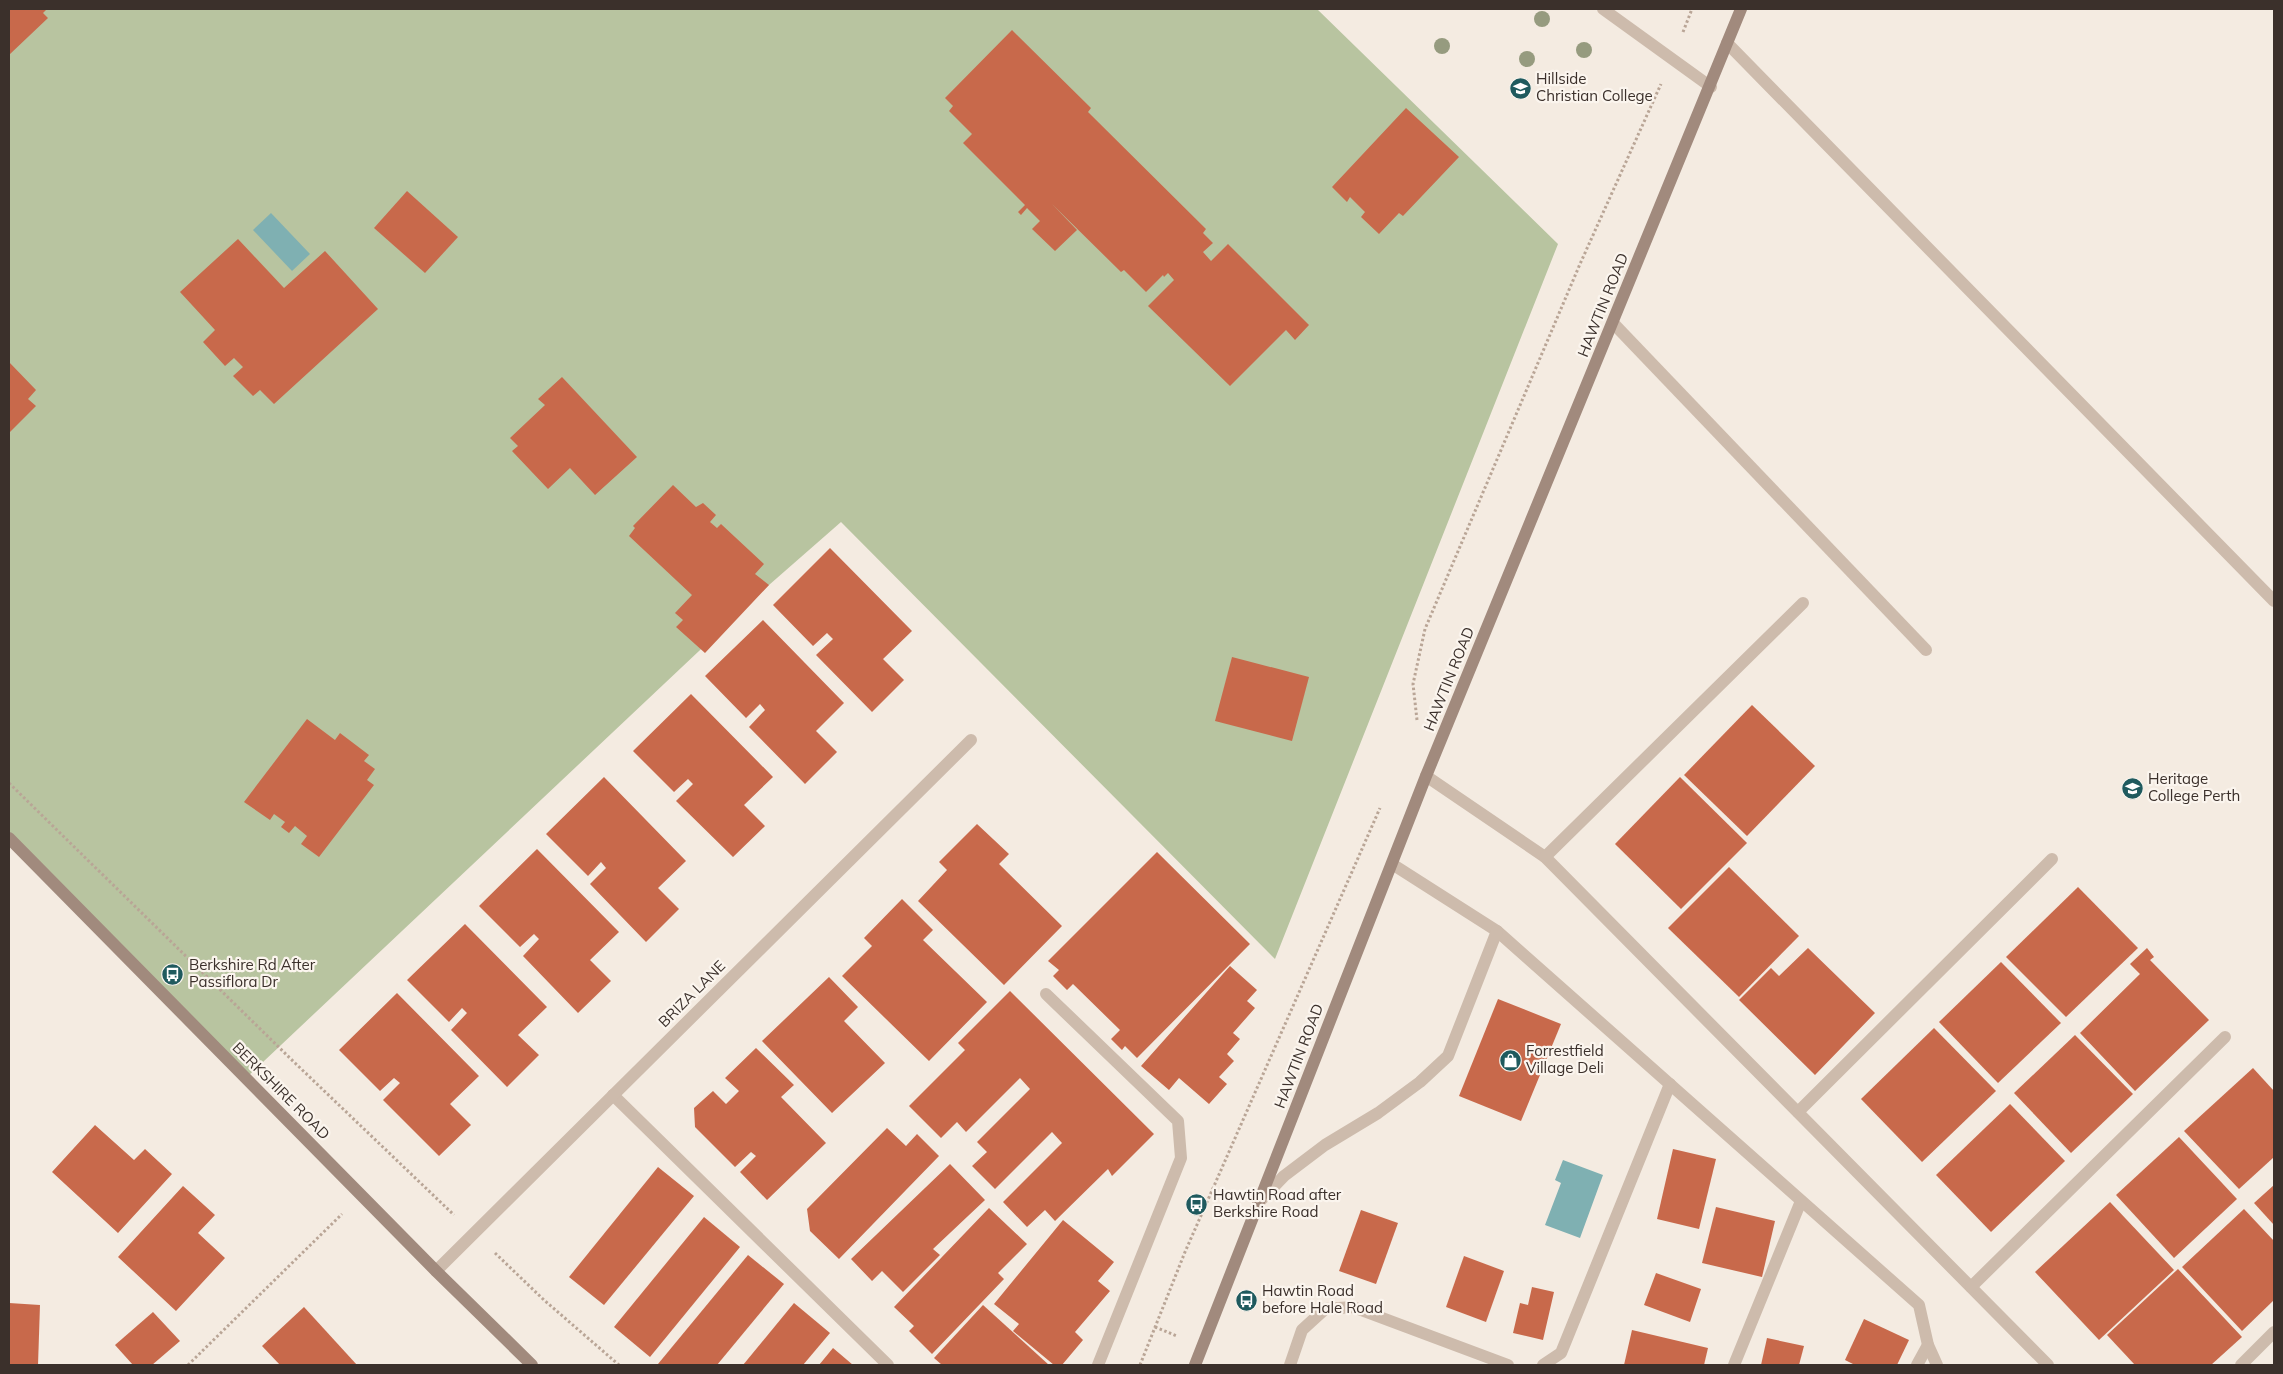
<svg xmlns="http://www.w3.org/2000/svg" width="2283" height="1374" font-family="Mulish,sans-serif">
  <rect width="100%" height="100%" fill="#f4ebe1"/>
  <polygon fill="#b8c4a0" points="9,9 1317,9 1558,244 1275,959 841,522 769,585 246,1078 9,842"/>
  <g fill="#7fb0b2">
    <polygon points="271,213 310,254 292,271 253,230"/>
    <polygon points="1563,1160 1603,1175 1580,1238 1545,1225 1561,1183 1555,1180"/>
  </g>
  <g fill="#c8694b">
    <polygon points="9,9 47,9 43,13 48,18 9,55"/>
    <polygon points="1012,30 1091,108 1088,112 1206,229 1203,233 1213,243 1203,252 1211,261 1228,244 1309,325 1295,340 1286,330 1230,386 1148,306 1174,280 1168,273 1164,277 1163,275 1146,292 1124,270 1121,272 1052,204 1077,230 1055,251 1032,229 1040,221 1027,208 1021,215 1018,212 1025,205 963,143 972,134 949,111 953,106 945,98"/>
    <polygon points="1406,108 1459,157 1403,216 1399,213 1379,234 1361,217 1365,212 1350,197 1347,202 1332,187"/>
    <polygon points="407,191 458,237 425,273 374,228"/>
    <polygon points="238,239 284,288 325,251 378,309 274,404 260,390 253,396 233,376 243,367 234,358 225,366 203,342 215,330 180,292"/>
    <polygon points="9,362 36,390 28,399 36,406 9,433"/>
    <polygon points="562,377 637,457 595,495 570,468 548,489 512,451 518,446 510,438 545,405 538,399"/>
    <polygon points="673,485 696,507 703,503 716,515 710,522 717,528 721,524 764,564 755,574 769,585 705,653 676,627 683,620 675,613 692,595 629,536 635,528 633,526"/>
    <polygon points="830,548 912,631 883,659 904,680 872,712 816,655 833,639 827,633 813,646 773,605"/>
    <polygon points="763,620 844,703 816,731 837,752 805,784 749,727 765,710 760,704 746,718 705,676"/>
    <polygon points="1232,657 1309,677 1292,741 1215,721"/>
    <polygon points="691,694 773,777 744,805 765,826 733,857 676,801 693,784 688,779 674,792 633,751"/>
    <polygon points="1752,705 1815,766 1747,836 1684,775"/>
    <polygon points="307,719 335,740 340,733 369,755 364,761 375,769 367,780 374,785 319,857 301,844 307,836 295,826 289,833 281,827 285,822 274,814 270,820 244,802"/>
    <polygon points="604,777 686,861 658,888 679,909 646,942 590,884 606,868 601,862 588,876 546,834"/>
    <polygon points="1680,777 1747,843 1681,909 1615,844"/>
    <polygon points="977,824 1009,854 999,864 1062,926 1004,985 918,901 947,870 939,862"/>
    <polygon points="537,849 619,932 590,960 611,981 578,1013 523,956 539,939 534,934 520,947 479,906"/>
    <polygon points="1157,852 1250,944 1137,1058 1125,1046 1122,1050 1111,1039 1120,1030 1073,984 1067,990 1053,976 1059,970 1048,961"/>
    <polygon points="1729,867 1799,936 1739,997 1668,928"/>
    <polygon points="2078,887 2138,948 2066,1017 2006,957"/>
    <polygon points="902,899 933,930 923,940 987,1002 929,1061 842,976 872,946 864,938"/>
    <polygon points="465,924 547,1007 518,1035 539,1055 507,1087 451,1030 467,1013 462,1008 449,1022 407,980"/>
    <polygon points="1808,948 1875,1013 1815,1075 1739,1000 1771,968 1779,976"/>
    <polygon points="2147,948 2154,957 2150,960 2209,1020 2135,1091 2080,1033 2140,974 2130,964"/>
    <polygon points="2001,962 2061,1023 1998,1083 1939,1022"/>
    <polygon points="1230,966 1257,990 1247,1001 1255,1008 1233,1033 1240,1039 1227,1054 1234,1061 1219,1077 1227,1084 1209,1104 1179,1078 1169,1090 1141,1066"/>
    <polygon points="829,977 858,1007 844,1021 885,1063 832,1113 762,1041"/>
    <polygon points="1010,991 1154,1134 1112,1176 1108,1169 1055,1221 1045,1210 1027,1227 1003,1202 1062,1143 1052,1132 995,1189 972,1166 987,1152 977,1142 1030,1089 1020,1078 966,1132 957,1122 941,1138 909,1106 965,1050 958,1043"/>
    <polygon points="397,993 479,1076 450,1104 471,1125 439,1156 383,1100 400,1083 394,1078 380,1091 339,1050"/>
    <polygon points="1498,999 1561,1024 1521,1121 1459,1096"/>
    <polygon points="1934,1028 1996,1091 1922,1162 1861,1099"/>
    <polygon points="2075,1035 2133,1094 2071,1153 2014,1093"/>
    <polygon points="756,1048 794,1085 781,1097 826,1143 767,1200 740,1172 756,1156 751,1152 735,1167 695,1127 694,1108 713,1091 726,1104 739,1091 725,1078"/>
    <polygon points="2253,1068 2274,1091 2274,1157 2239,1189 2184,1131"/>
    <polygon points="2010,1104 2065,1161 1991,1232 1936,1175"/>
    <polygon points="95,1125 134,1160 145,1149 172,1174 118,1233 52,1172"/>
    <polygon points="887,1128 906,1146 917,1134 939,1156 839,1259 810,1231 807,1209"/>
    <polygon points="2179,1137 2237,1199 2174,1258 2116,1195"/>
    <polygon points="1673,1149 1716,1159 1699,1229 1657,1219"/>
    <polygon points="950,1164 985,1200 933,1249 940,1255 903,1292 882,1271 872,1281 851,1259"/>
    <polygon points="658,1167 694,1196 604,1305 569,1277"/>
    <polygon points="2274,1185 2274,1225 2254,1203"/>
    <polygon points="183,1186 215,1215 198,1233 225,1258 176,1311 118,1257"/>
    <polygon points="2110,1202 2174,1270 2099,1340 2035,1272"/>
    <polygon points="1716,1207 1775,1221 1762,1277 1702,1263"/>
    <polygon points="989,1208 1027,1244 998,1273 1004,1279 932,1354 909,1331 914,1326 894,1307"/>
    <polygon points="2244,1209 2274,1241 2274,1300 2242,1331 2182,1267"/>
    <polygon points="1361,1210 1398,1223 1376,1284 1339,1271"/>
    <polygon points="704,1217 740,1247 650,1357 614,1327"/>
    <polygon points="1063,1220 1114,1262 1098,1281 1110,1291 1075,1332 1083,1340 1062,1365 1054,1365 1013,1331 1019,1324 994,1304"/>
    <polygon points="748,1255 784,1284 717,1365 659,1365 658,1364"/>
    <polygon points="1464,1256 1504,1271 1486,1322 1446,1307"/>
    <polygon points="2178,1269 2242,1337 2211,1365 2135,1365 2107,1335"/>
    <polygon points="1656,1273 1701,1289 1690,1322 1644,1305"/>
    <polygon points="1532,1287 1554,1292 1543,1340 1513,1333 1520,1303 1528,1305"/>
    <polygon points="9,1303 40,1305 38,1365 9,1365"/>
    <polygon points="794,1303 830,1333 803,1365 743,1365"/>
    <polygon points="983,1305 1049,1365 942,1365 934,1358"/>
    <polygon points="304,1307 357,1365 280,1365 262,1346"/>
    <polygon points="153,1312 180,1341 152,1365 133,1365 115,1345"/>
    <polygon points="1864,1319 1909,1340 1897,1365 1855,1365 1845,1360"/>
    <polygon points="1632,1330 1708,1348 1704,1365 1624,1365"/>
    <polygon points="1767,1338 1804,1346 1799,1365 1761,1365"/>
    <polygon points="833,1348 853,1365 819,1365"/>
  </g>
  <g fill="none" stroke-linecap="round" stroke-linejoin="round">
    <g stroke="#b9a596" stroke-width="3" stroke-dasharray="2.5 2.5" stroke-linecap="butt">
      <polyline points="1683,32 1692,9"/>
      <polyline points="1417,720 1413,684 1425,629 1580,264 1661,84"/>
      <polyline points="9,783 295,1063 454,1215"/>
      <polyline points="495,1253 544,1300 619,1365"/>
      <polyline points="1155,1327 1177,1336"/>
      <polyline points="188,1365 342,1214"/>
      <polyline points="1140,1365 1185,1252 1380,808"/>
    </g>
    <g stroke="#cdbbac" stroke-width="12">
      <polyline points="1603,9 1711,87"/>
      <polyline points="1727,43 2274,601"/>
      <polyline points="1613,323 1926,650"/>
      <polyline points="1046,994 1178,1121 1181,1158 1098,1365"/>
      <polyline points="613,1095 888,1365"/>
      <polyline points="1290,1365 1302,1330 1325,1309 1353,1307 1508,1365"/>
      <polyline points="1543,1365 1561,1353 1670,1084"/>
      <polyline points="1917,1365 1928,1345"/>
    </g>
    <g stroke="#cdbbac" stroke-width="12">
      <polyline points="1426,776 1545,857 2048,1365"/>
      <polyline points="1545,857 1803,603"/>
      <polyline points="1392,864 1497,931 1919,1305 1928,1345 1937,1365"/>
      <polyline points="1798,1112 2052,859"/>
      <polyline points="1259,1202 1284,1176 1325,1145 1378,1113 1420,1082 1448,1056 1497,931"/>
      <polyline points="436,1271 971,740"/>
      <polyline points="1971,1287 2225,1037"/>
      <polyline points="1734,1365 1801,1201"/>
      <polyline points="2241,1365 2274,1332"/>
    </g>
    <g stroke="#a18a7d" stroke-width="12">
      <polyline points="9,838 436,1271 532,1365"/>
      <polyline points="1195,1365 1426,776 1741,9"/>
    </g>
  </g>
  <g fill="#969b7f">
    <circle cx="1542" cy="19" r="8"/>
    <circle cx="1442" cy="46" r="8"/>
    <circle cx="1584" cy="50" r="8"/>
    <circle cx="1527" cy="59" r="8"/>
  </g>
  <defs>
    <symbol id="school-disc" viewBox="-11 -11 22 22"><circle r="9.5" fill="#1f5a5e" stroke="#fbf5ee"/><path d="M0-5L7-2L0 1L-7-2ZM-4 1L0 2.5L4 1V4Q0 6-4 4Z" fill="#fff"/></symbol>
    <symbol id="bus-disc" viewBox="-11 -11 22 22"><circle r="9.5" fill="#1f5a5e" stroke="#fbf5ee"/><path d="M-5-6H5V4H4V6H2V4H-2V6H-4V4H-5ZM-3.5-4V0h7V-4ZM-3.5 1.2v1.5H-2V1.2ZM2 1.2v1.5H3.5V1.2Z" fill="#fff"/></symbol>
    <symbol id="shop-disc" viewBox="-11 -11 22 22"><circle r="9.5" fill="#1f5a5e" stroke="#fbf5ee"/><path d="M-5-2.5h2.3a2.7 3.5 0 0 1 5.4 0H5L5.5 6h-11ZM-1.5-2.5h3a1.5 2.3 0 0 0-3 0Z" fill="#fff"/></symbol>
  </defs>
  <g fill-rule="evenodd">
    <use href="#school-disc" x="1508" y="76" width="25" height="25"/>
    <use href="#school-disc" x="2120" y="776" width="25" height="25"/>
    <use href="#bus-disc" x="160" y="962" width="25" height="25"/>
    <use href="#shop-disc" x="1498" y="1048" width="25" height="25"/>
    <use href="#bus-disc" x="1184" y="1192" width="25" height="25"/>
    <use href="#bus-disc" x="1234" y="1288" width="25" height="25"/>
  </g>
  <g text-anchor="middle" stroke-width="4.5" stroke-linejoin="round" paint-order="stroke">
    <g font-size="15" fill="#3b302b" stroke="#fbf5ee" text-anchor="start">
      <text x="1536" y="84">Hillside<tspan x="1536" dy="17">Christian College</tspan></text>
      <text x="2148" y="784">Heritage<tspan x="2148" dy="17">College Perth</tspan></text>
      <text x="189" y="970">Berkshire Rd After<tspan x="189" dy="17">Passiflora Dr</tspan></text>
      <text x="1526" y="1056">Forrestfield<tspan x="1526" dy="17">Village Deli</tspan></text>
      <text x="1213" y="1200">Hawtin Road after<tspan x="1213" dy="17">Berkshire Road</tspan></text>
      <text x="1262" y="1296">Hawtin Road<tspan x="1262" dy="17">before Hale Road</tspan></text>
    </g>
    <g font-size="15" fill="#3b302b" stroke="#fbf5ee">
      <text transform="translate(1603 305) rotate(-68)" y="5">HAWTIN ROAD</text>
      <text transform="translate(1449 679) rotate(-68)" y="5">HAWTIN ROAD</text>
      <text transform="translate(692 994) rotate(-45)" y="5">BRIZA LANE</text>
      <text transform="translate(1299 1056) rotate(-69)" y="5">HAWTIN ROAD</text>
      <text transform="translate(281 1091) rotate(45)" y="5">BERKSHIRE ROAD</text>
    </g>
  </g>
  <rect width="2283" height="1374" fill="none" stroke="#3b302b" stroke-width="20"/>
</svg>
